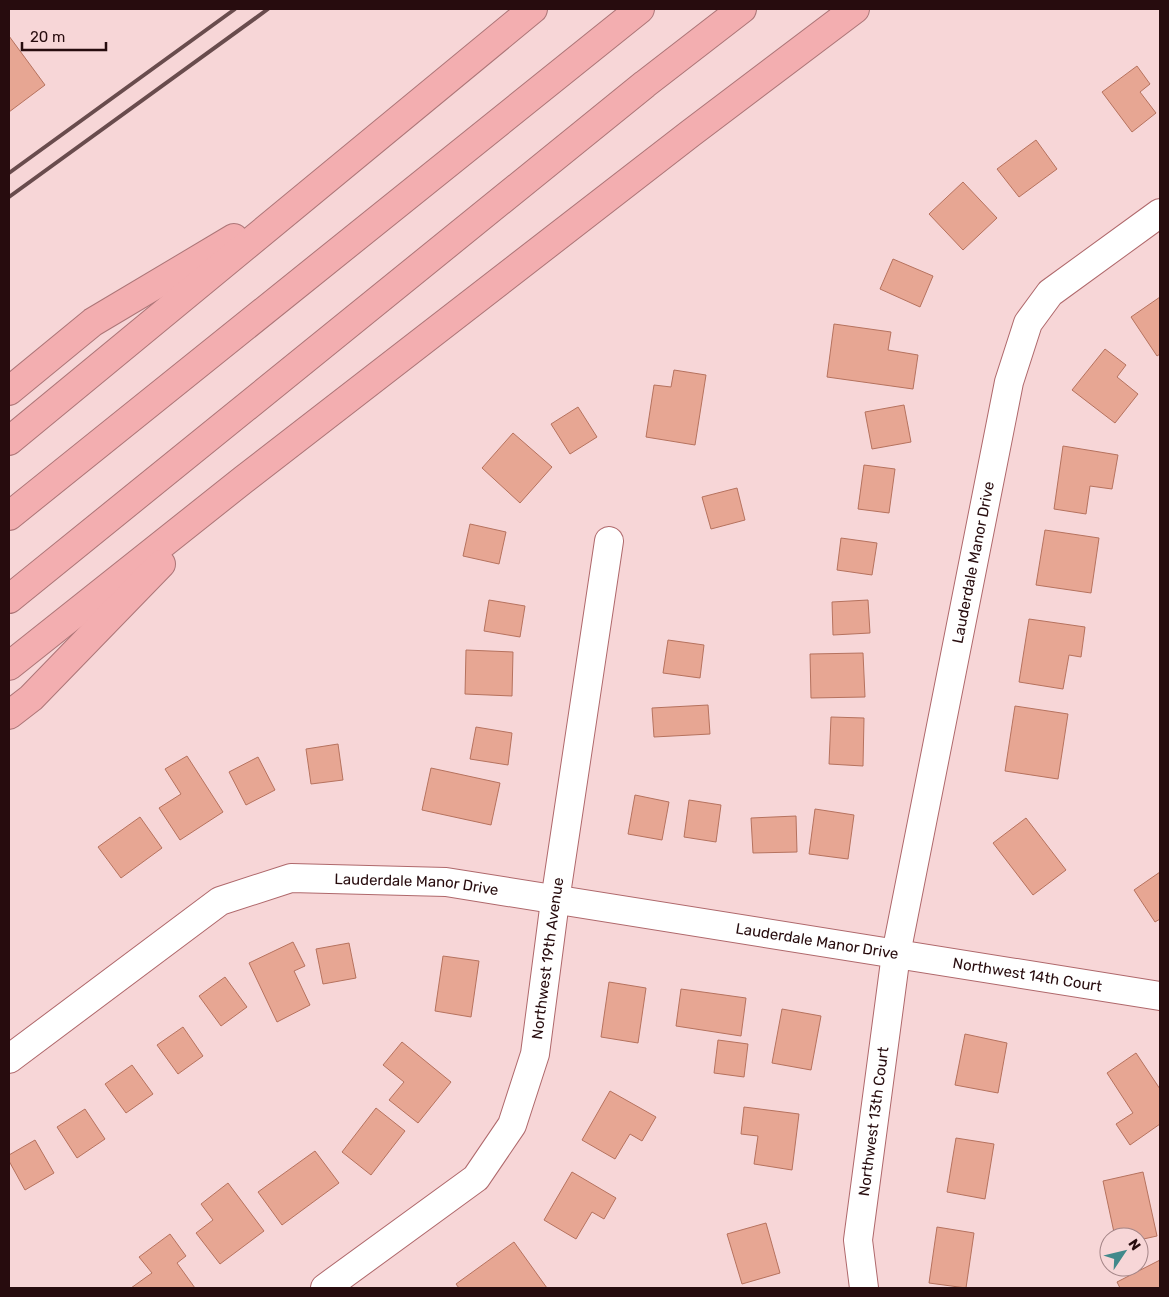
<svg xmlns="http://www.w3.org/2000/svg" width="1169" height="1297" font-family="Rubik,sans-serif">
  <rect width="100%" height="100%" fill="#f7d6d7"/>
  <g fill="#e7a693" stroke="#b6725e">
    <polygon points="9,36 45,85 9,112"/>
    <polygon points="1137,66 1150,84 1140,92 1156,113 1132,132 1102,92"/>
    <polygon points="1036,140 1057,169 1019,197 997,169"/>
    <polygon points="963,182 997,218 963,250 929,214"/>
    <polygon points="893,259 933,276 920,307 880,289"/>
    <polygon points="1160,297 1160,354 1157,356 1131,317"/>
    <polygon points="834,324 891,332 888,350 918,355 913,389 827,377"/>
    <polygon points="1105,349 1126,365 1117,377 1138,394 1115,423 1072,390"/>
    <polygon points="674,370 706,375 695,445 646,437 654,385 671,387"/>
    <polygon points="904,405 911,442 872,449 865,412"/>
    <polygon points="578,407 597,437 570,454 551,424"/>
    <polygon points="513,433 552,467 520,503 482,468"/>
    <polygon points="1063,446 1118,455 1112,489 1090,486 1086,514 1054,509"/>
    <polygon points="864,465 895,469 889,513 858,509"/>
    <polygon points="737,488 745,520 711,529 702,497"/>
    <polygon points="470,524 506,532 499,564 463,556"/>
    <polygon points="1045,530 1099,538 1091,593 1036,585"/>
    <polygon points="841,538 877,543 872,575 837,570"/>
    <polygon points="489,600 525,606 520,637 484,631"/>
    <polygon points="868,600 870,633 833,635 832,602"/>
    <polygon points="1029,619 1085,627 1081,657 1069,655 1063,689 1019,682"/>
    <polygon points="668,640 704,645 700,678 663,673"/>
    <polygon points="466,650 513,652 512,696 465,694"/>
    <polygon points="863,653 865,697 811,698 810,654"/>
    <polygon points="708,705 710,734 654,737 652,708"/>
    <polygon points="1015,706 1068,714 1058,779 1005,771"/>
    <polygon points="831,717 864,718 863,766 829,764"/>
    <polygon points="476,727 512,733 508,765 470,759"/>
    <polygon points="338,744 343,780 311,784 306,749"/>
    <polygon points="187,756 223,812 180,840 159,808 181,794 165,769"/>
    <polygon points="258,757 275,790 246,805 229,772"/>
    <polygon points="431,768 500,783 491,825 422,810"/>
    <polygon points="635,795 669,802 662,840 628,834"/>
    <polygon points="689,800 721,805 716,842 684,837"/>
    <polygon points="815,809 854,815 848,859 809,854"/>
    <polygon points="796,816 797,852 753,853 751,818"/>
    <polygon points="140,817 162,848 121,878 98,847"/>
    <polygon points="1026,818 1066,870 1033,895 993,843"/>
    <polygon points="1160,872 1160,919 1155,922 1134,890"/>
    <polygon points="293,942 305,966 294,971 310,1005 277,1022 249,963"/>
    <polygon points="349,943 356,978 323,984 316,949"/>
    <polygon points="443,956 479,961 471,1017 435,1011"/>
    <polygon points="225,977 247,1007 221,1026 199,996"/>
    <polygon points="609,982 646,988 638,1043 601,1037"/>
    <polygon points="681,989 746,998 741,1036 676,1026"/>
    <polygon points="782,1009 821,1016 811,1070 772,1063"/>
    <polygon points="183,1027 203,1056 178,1074 157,1045"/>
    <polygon points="965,1034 1007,1043 998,1093 955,1085"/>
    <polygon points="718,1040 748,1044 744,1077 714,1073"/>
    <polygon points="402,1042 451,1082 418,1123 389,1100 404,1082 383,1065"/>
    <polygon points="1136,1053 1160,1089 1160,1124 1130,1145 1116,1124 1133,1113 1107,1073"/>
    <polygon points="132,1065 153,1094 126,1113 105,1084"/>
    <polygon points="610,1091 656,1117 642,1141 630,1134 615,1159 582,1140"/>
    <polygon points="744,1107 799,1114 792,1170 754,1164 758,1136 741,1134"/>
    <polygon points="376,1108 405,1131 371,1175 342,1152"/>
    <polygon points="85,1109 105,1139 77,1158 57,1127"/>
    <polygon points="956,1138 994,1144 985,1199 947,1192"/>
    <polygon points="35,1140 54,1173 25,1190 9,1161 9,1155"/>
    <polygon points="315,1151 339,1183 282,1225 258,1192"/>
    <polygon points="572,1172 616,1198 604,1219 592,1212 576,1239 544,1220"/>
    <polygon points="1143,1172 1157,1236 1139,1240 1139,1237 1115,1237 1103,1181"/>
    <polygon points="228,1183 264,1231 220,1264 196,1233 213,1220 201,1204"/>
    <polygon points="766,1223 780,1273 742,1284 727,1234"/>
    <polygon points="937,1227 974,1233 966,1288 929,1283"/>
    <polygon points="170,1234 186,1256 177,1263 195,1288 131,1288 152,1273 139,1257"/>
    <polygon points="514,1242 547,1288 459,1288 456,1284"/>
    <polygon points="1160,1260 1160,1288 1120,1288 1117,1282"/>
  </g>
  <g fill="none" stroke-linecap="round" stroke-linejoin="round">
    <defs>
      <g id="minor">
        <path id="s1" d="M9,1059l211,-158 71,-23 155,4 714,114"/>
        <path id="s2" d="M325,1288l151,-110 36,-53 23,-71 20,-153 54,-360"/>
        <path id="s3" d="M864,1288l-6,-48 38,-286 113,-572 19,-59 22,-30 110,-80"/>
      </g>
      <g id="motorway">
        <polyline points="9,391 93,322 234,238"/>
        <polyline points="9,441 533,9"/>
        <polyline points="9,516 640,9"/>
        <polyline points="9,599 645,84 742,9"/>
        <polyline points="9,666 243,480 691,133 855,9"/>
        <polyline points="9,715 31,698 161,564"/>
      </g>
    </defs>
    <use href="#minor" stroke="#af686b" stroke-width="30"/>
    <use href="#motorway" stroke="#ac7577" stroke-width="30"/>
    <use href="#minor" stroke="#fff" stroke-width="28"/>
    <use href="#motorway" stroke="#f3aeb0" stroke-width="28"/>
    <g stroke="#694c4d" stroke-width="4">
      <polyline points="9,173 235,9"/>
      <polyline points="9,197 268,9"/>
    </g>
  </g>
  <g text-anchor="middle" stroke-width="4" stroke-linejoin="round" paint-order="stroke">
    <g font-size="15" fill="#270c0e" stroke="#f7d6d7">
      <text dy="5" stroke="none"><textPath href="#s3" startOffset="736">Lauderdale Manor Drive</textPath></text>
      <text dy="5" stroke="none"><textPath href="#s1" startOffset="464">Lauderdale Manor Drive</textPath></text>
      <text dy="5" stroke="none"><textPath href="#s1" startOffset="869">Lauderdale Manor Drive</textPath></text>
      <text dy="5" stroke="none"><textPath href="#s2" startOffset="422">Northwest 19th Avenue</textPath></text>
      <text dy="5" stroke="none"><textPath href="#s1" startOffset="1082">Northwest 14th Court</textPath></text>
      <text dy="5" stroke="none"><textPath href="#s3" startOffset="168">Northwest 13th Court</textPath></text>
    </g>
  </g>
  <rect width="1169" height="1297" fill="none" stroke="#270c0e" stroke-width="20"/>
  <g transform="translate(1124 1252) rotate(55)"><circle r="24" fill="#f7d6d7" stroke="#a48587"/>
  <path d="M0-4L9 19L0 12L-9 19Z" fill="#41898b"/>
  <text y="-8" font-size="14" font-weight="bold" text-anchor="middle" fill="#270c0e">N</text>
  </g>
  <path d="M22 42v8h84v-8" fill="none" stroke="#270c0e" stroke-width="2.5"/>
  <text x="30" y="42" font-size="15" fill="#270c0e" stroke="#f7d6d7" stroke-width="4" paint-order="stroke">20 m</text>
</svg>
